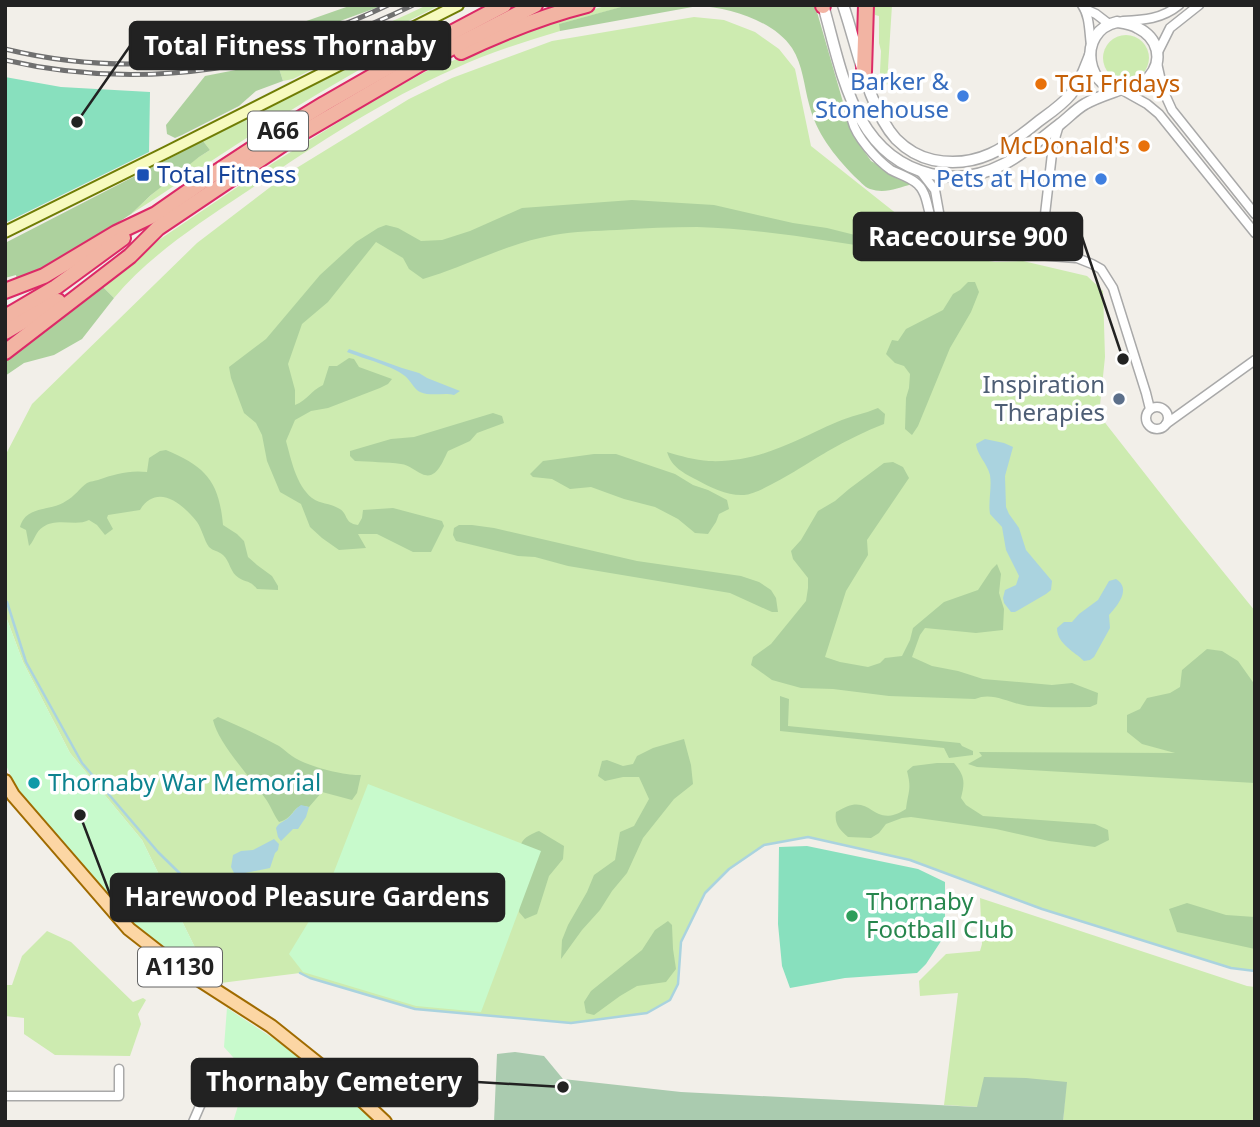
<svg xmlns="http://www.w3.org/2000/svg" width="1260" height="1127" font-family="'Noto Sans',sans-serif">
  <rect width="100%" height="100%" fill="#f2efe9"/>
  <g fill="#cdebb0">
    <path d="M427,5h13l-147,74 -10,2 -6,-19c54,-15 99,-32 150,-57z"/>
    <path d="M609,5h12l1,2 -62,17v7c-36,11 -72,22 -106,38 -73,32 -145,80 -211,125 -45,30 -94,62 -129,104l-14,-14 44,-34 129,-87 98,-61 54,-30 101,-41 32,-12z"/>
    <polygon points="875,5 892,5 888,68 892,83 885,85 882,84 880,72 881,51 879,43 879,16 875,15"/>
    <polygon points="694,17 724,20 755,32 779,49 795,69 811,146 936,245 952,255 995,262 1023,261 1087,276 1103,291 1105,357 1099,415 1182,521 1255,611 1255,971 1231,968 1042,909 910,860 808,837 764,845 729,869 705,893 681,942 678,984 670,1000 647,1013 571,1023 415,1009 310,978 300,973 213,984 142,840 70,753 23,662 5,614 5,456 32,404 197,243 290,172 409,99 452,78 552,41"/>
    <path d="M439,24l-2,3c-72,38 -143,80 -212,125 -31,20 -62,42 -94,62 24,-23 50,-47 79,-64l-7,-9 173,-87z"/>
    <circle cx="1126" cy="58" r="23"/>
    <polygon points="980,898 1247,986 1255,987 1255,1122 1063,1122 1066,1082 978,1107 944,1105 958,993 920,996 919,981 946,954 980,951 982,944"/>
    <polygon points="47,931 71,942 133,1002 143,998 146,1000 138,1014 141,1024 130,1056 55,1055 24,1034 24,1018 5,1016 5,985 12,985 22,956"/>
  </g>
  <g fill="#add19e">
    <polygon points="352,5 384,5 288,40 224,54 241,39 295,25"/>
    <path d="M621,5h194l32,111 13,29 11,16 41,23c-14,4 -27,10 -42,5 -6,-2 -11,-9 -16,-13 -20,-21 -38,-43 -45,-72 -5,-18 -6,-39 -17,-56 -18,-27 -63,-41 -94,-42l-138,25 -1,-7 62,-17z"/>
    <polygon points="277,62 283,81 256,91 239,106 182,135 175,138 167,134 166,125 205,76"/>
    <polygon points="203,141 210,150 199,157 151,195 131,214 67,256 17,280 16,275 5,278 5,243"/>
    <path d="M632,200l82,5 79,18 34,5 56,14 10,9c-65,-10 -130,-22 -196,-24 -26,0 -53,1 -80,3 -21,1 -42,1 -63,5 -46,8 -87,31 -131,44l-14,-10 -6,-11 -27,-16 -48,60 -26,22 -14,40 7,26v15c13,-5 15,-14 28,-20l6,-19h8l12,-8 5,1 5,8 33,12 -4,5 -8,4 -52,20 -17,3 -16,9 -9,21c5,18 10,44 26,57 8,6 18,5 26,10 11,5 5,15 20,17l4,-7 1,-8 30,-2 49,13 2,5 -13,26h-18l-36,-18h-19l8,14 -27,2 -17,-12 -12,-11 -9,-23 -21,-12 -13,-31 -5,-26 -6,-12 -12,-10 -13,-35 -2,-11 37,-28 54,-64 36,-33 22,-14 8,-3 12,3 23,13 21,-1 28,-9 52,-23z"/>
    <polygon points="968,282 975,282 979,292 971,312 950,348 918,426 912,435 905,429 906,398 909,388 910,374 904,366 895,363 886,354 892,340 898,341 906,329 943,310 953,294 960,290"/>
    <polygon points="100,284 114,298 82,339 54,355 24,363 5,376 5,356"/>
    <path d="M878,408l7,6 -1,10c-18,7 -37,16 -54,26 -18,10 -68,44 -86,45 -16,1 -33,-7 -47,-15 -13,-7 -25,-12 -30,-28 13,4 28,8 42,9 50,2 84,-20 128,-39 13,-6 27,-8 41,-14z"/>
    <path d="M493,413l9,3 2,7 -27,10 -7,8 -22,10c-5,9 -11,30 -26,23 -7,-3 -13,-9 -21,-10 -14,-2 -31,-2 -46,-3l-5,-5v-5l41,-12 23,-2z"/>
    <path d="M166,450c40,17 53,31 57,75l14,9 7,7 4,16 9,8 15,11 6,10v4l-21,-1c-7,-9 -10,-6 -18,-11 -9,-5 -9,-17 -16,-23 -4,-4 -10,-4 -14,-8 -5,-7 -7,-18 -12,-25 -15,-19 -40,-39 -57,-12l-32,5 -1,3 6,11 -8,6 -8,-10 -8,-5c-13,7 -32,-3 -46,7 -8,5 -8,13 -14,19l-3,-16 -6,-3c6,-22 30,-15 46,-26 8,-4 14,-13 21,-18 4,-2 8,-2 11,-3 17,-6 31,-10 49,-8l2,-14 11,-7z"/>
    <polygon points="594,454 616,454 675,474 693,485 708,490 727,500 729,509 719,514 716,522 708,534 695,533 678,519 655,507 624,499 591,487 570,489 552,479 533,477 530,474 543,461"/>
    <path d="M893,462l10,5 6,11 -42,62 1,15 -22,36 -21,66 15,5 28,5 12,-4 5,-5 17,-2 8,-16 3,-12 31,-26 34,-12 14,-21 5,-5 4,10 -2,19 5,16 -1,21 -27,3 -51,-5 -5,7 -8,22 20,9 26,5 25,8 69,6 20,-2 26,10 -1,11 -7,3c-21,0 -41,1 -62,-1 -18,-2 -35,-15 -53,-7l-86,-3 -56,-7 -32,-1 -29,-8 -21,-15 2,-8 18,-13 35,-43 2,-13v-10l-15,-19 -2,-8 10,-11 17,-29 17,-10 14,-12 35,-26z"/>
    <polygon points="459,525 472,525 494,528 637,561 741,576 759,582 771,590 776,598 778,612 772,612 730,593 568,566 535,557 518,556 456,541 453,535 454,528"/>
    <polygon points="1207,649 1222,651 1238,661 1255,685 1255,783 977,767 968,764 982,756 979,752 1175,753 1142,744 1127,732 1127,715 1140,709 1147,698 1170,693 1180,687 1182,670"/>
    <polygon points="780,696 789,699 788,726 960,743 962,746 973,751 973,755 949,758 944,748 780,731"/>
    <path d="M218,717c21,9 41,18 61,29 5,3 8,7 13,10 13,10 53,20 69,19l-4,18 -5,7 -30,-8 -13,15c-17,-5 -13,11 -30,15 -6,-8 -8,-16 -14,-24 -14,-20 -47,-55 -52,-78z"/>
    <polygon points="684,739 691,765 693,784 674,799 643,838 627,873 612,891 600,910 582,930 561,959 562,940 568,925 587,892 594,875 615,860 620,832 634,826 649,799 639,777 623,777 605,781 598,776 602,761 607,760 623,766 633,764 637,756 653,748"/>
    <path d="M937,763h17c11,13 11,19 7,35l5,7 17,11 112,8 13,6 1,10 -14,7 -46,-6 -53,-12 -85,-12 -9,1 -16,6 -7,9 -8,5 -23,-1c-8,-7 -14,-13 -12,-25 4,-2 10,-6 16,-7 22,-4 24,23 54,4 2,-18 6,-19 1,-38l6,-5z"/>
    <path d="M539,831l25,15 -1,13 -14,17 -12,38 -12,5 -6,-7c2,-15 -3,-57 2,-68 3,-7 12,-11 18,-13z"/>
    <polygon points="1187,903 1226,915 1255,917 1255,949 1177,932 1169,909"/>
    <polygon points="668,921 672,925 673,949 676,969 666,982 637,986 620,996 594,1015 586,1013 584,1002 591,991 642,950 655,930"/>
  </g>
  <polygon fill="#aacbaf" points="515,1052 544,1056 563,1079 681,1092 977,1107 984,1077 1026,1078 1067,1082 1063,1122 494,1122 497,1054"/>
  <g fill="#c8facc">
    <polygon points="5,614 23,662 70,753 142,840 213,984 176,960 132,925 17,789 5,763"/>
    <polygon points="368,784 541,851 481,1012 416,1006 303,972 289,954 325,895"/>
    <polygon points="227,1008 306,1060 378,1122 233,1122 241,1096 240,1065 224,1047"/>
  </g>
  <g fill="#88e0be">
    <polygon points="5,77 61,87 150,92 149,152 5,223"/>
    <polygon points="807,846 918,869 945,882 945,935 926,964 917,973 845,978 790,988 782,966 778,924 779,847"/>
  </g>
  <g fill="#aad3df">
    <path d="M349,349l53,19 17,5 8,5 33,13 -6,4c-10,-3 -22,2 -34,-3 -6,-3 -9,-11 -15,-16 -14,-11 -41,-17 -58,-24z"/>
    <path d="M985,439l19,4 9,4 -8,29 1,31 3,7 10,14 7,22 26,31 -1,9 -5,4 -31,18h-4l-7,-9 -1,-5 2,-8 11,-5 3,-9 -13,-26 -4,-23 -12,-13c-2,-12 2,-26 0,-39 -3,-12 -13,-20 -14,-31z"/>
    <path d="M1116,579c16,10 1,27 -7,36l1,13 -16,29 -4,3 -6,1c-10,-10 -27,-17 -27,-33l7,-6h8l7,-8 19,-14 11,-19z"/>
    <path d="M301,805l8,2 -3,10 -8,12h-5l-12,12 -3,-4 -2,-9c4,-7 9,-6 14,-12 4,-4 5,-7 11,-11z"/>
    <polygon points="274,839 279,844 278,850 275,853 270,868 235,875 231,867 233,855 241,851 253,850"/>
  </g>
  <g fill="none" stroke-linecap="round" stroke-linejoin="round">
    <g stroke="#aad3df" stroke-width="2.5">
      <polyline points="7,602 26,662 82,763 158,852 219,912"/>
      <polyline points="300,973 310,978 415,1009 571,1023 647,1013 670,1000 678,984 681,942 705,893 729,869 764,845 808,837 910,860 1042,909 1231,968 1255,971"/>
    </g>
    <defs>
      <g id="minor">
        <path d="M1082,5c8,11 7,27 9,40"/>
        <polyline points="1085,9 1096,14 1109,24"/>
        <path d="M1123,21c21,-1 39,-2 56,-16"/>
        <polyline points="1158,52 1170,28 1199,5"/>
        <polyline points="1157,63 1163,90 1172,110 1255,214"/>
        <polyline points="1122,90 1147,104 1159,114 1255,233"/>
        <path d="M851,103c0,6 0,12 1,17 4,17 25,40 39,50 8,4 17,7 24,12 17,12 10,39 25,53 17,15 110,21 137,23l15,6 9,5 12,19 33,105 4,16"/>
        <polyline points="921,172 935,190 942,229 949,238"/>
        <polyline points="1027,253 1040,233 1044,223 1053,145 1059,125"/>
        <circle cx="1157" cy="418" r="11"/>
        <polyline points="1166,424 1255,360"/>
        <polyline points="5,1096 119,1096 119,1069"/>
        <polyline points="193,1122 203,1099 205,1072"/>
      </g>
      <g id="tertiary">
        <path d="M823,5c19,66 30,151 108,169 25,6 50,2 73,-10 20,-10 38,-26 56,-40 8,-6 16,-15 25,-20 10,-6 23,-10 34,-14"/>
        <path d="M843,5c14,40 25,103 53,134 10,10 23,18 37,21 44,9 73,-12 106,-39 11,-8 23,-16 32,-27 9,-11 14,-26 19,-39"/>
        <path d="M1117,22c7,1 15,2 21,6 20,10 26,32 11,49 -6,8 -14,11 -23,12 -40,6 -51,-58 -9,-67z"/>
      </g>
      <polyline id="secondary" points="5,232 167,152 458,5"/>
      <polyline id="primary" points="5,781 13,795 129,929 170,961 271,1026 351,1090 385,1122"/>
      <g id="trunk">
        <polyline points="823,5 823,6"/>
        <path d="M461,52c40,-19 82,-36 126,-47"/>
        <polyline points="864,72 866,5"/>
        <polyline points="5,291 44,276 116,233 156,214 209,177 278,132 324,104 406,57 504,5"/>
        <polyline points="5,317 56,287 123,238"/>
        <polyline points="5,332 58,301"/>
        <polyline points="5,352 130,256 158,228 283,144 420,64 535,5"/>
      </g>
    </defs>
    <use href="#minor" stroke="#a9a9a9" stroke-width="11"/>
    <use href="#tertiary" stroke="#a9a9a9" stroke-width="13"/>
    <use href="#secondary" stroke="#707d05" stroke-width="14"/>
    <use href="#primary" stroke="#a06b00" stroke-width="16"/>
    <use href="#trunk" stroke="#dc2a67" stroke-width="18"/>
    <use href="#minor" stroke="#fff" stroke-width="8"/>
    <use href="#tertiary" stroke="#fff" stroke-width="10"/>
    <use href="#secondary" stroke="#f7fabf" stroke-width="10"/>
    <use href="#primary" stroke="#fcd6a4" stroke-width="12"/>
    <use href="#trunk" stroke="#f2b4a3" stroke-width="14"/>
    <defs>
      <g id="rail">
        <path d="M5,49c127,31 266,13 383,-44"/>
        <path d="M5,60c141,33 280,8 408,-55"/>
      </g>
    </defs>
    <use href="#rail" stroke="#707070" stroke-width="5"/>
    <use href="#rail" stroke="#fff" stroke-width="2.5" stroke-dasharray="8" stroke-linecap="butt"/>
  </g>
  <g fill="#e8710a" stroke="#fff" stroke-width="2.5">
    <circle cx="1041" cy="84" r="7"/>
    <circle cx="1144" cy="146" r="7"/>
  </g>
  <g fill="#3f7fe0" stroke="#fff" stroke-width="2.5">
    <circle cx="963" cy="96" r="7"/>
    <circle cx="1101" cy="179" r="7"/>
  </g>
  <rect fill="#1a4fb4" stroke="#fff" stroke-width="2.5" x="136" y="168" width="14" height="14" rx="3.5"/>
  <circle fill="#5c6f8a" stroke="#fff" stroke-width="2.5" cx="1119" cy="399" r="7"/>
  <circle fill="#0f9aa8" stroke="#fff" stroke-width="2.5" cx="34" cy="783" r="7"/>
  <circle fill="#2e9e5b" stroke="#fff" stroke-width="2.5" cx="852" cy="916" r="7"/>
  <g text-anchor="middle" stroke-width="7" stroke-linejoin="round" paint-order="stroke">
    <g fill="#fff" stroke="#646464" stroke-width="2">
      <rect x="248" y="111.5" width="60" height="39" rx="5"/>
      <rect x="138" y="947.5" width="84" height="39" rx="5"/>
    </g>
    <g font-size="23" font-weight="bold" fill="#222">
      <text x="278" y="139">A66</text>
      <text x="180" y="975">A1130</text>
    </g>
    <g font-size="24" fill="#366cbe" stroke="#fff" text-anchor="end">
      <text x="949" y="90">Barker &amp;<tspan x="949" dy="28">Stonehouse</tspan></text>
      <text x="1087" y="187">Pets at Home</text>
    </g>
    <g font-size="24" fill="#c56008" stroke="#fff" text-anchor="start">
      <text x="1055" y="92">TGI Fridays</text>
      <text x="1130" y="154" text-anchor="end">McDonald's</text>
    </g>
    <g font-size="24" fill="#164399" stroke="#fff" text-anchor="start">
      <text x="157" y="183">Total Fitness</text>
    </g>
    <g font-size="24" fill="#4e5e75" stroke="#fff" text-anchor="end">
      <text x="1105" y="393">Inspiration<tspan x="1105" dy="28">Therapies</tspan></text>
    </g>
    <g font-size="24" fill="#0d838f" stroke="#fff" text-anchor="start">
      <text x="48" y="791">Thornaby War Memorial</text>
    </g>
    <g font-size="24" fill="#27864d" stroke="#fff" text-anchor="start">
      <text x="866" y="910">Thornaby<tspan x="866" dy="28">Football Club</tspan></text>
    </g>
  </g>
  <path fill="none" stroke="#222" stroke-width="2.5" d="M77 122L130 46M1123 359L1082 237M80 815L111 897M563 1087L477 1082"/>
  <g fill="#222" stroke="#fff" stroke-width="2.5">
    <circle cx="77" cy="122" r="7"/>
    <circle cx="1123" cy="359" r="7"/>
    <circle cx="80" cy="815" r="7"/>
    <circle cx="563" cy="1087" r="7"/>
  </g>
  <g fill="#222" stroke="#222" stroke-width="2.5">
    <rect x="130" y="22" width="320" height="47" rx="7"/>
    <rect x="854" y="213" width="228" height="47" rx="7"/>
    <rect x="111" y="874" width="393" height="47" rx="7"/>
    <rect x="192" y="1059" width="285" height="47" rx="7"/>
  </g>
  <g font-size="26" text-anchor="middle" font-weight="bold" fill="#fff">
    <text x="290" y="55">Total Fitness Thornaby</text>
    <text x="968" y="246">Racecourse 900</text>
    <text x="307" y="906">Harewood Pleasure Gardens</text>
    <text x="334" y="1091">Thornaby Cemetery</text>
  </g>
  <rect width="1260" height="1127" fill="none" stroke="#222222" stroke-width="14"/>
</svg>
